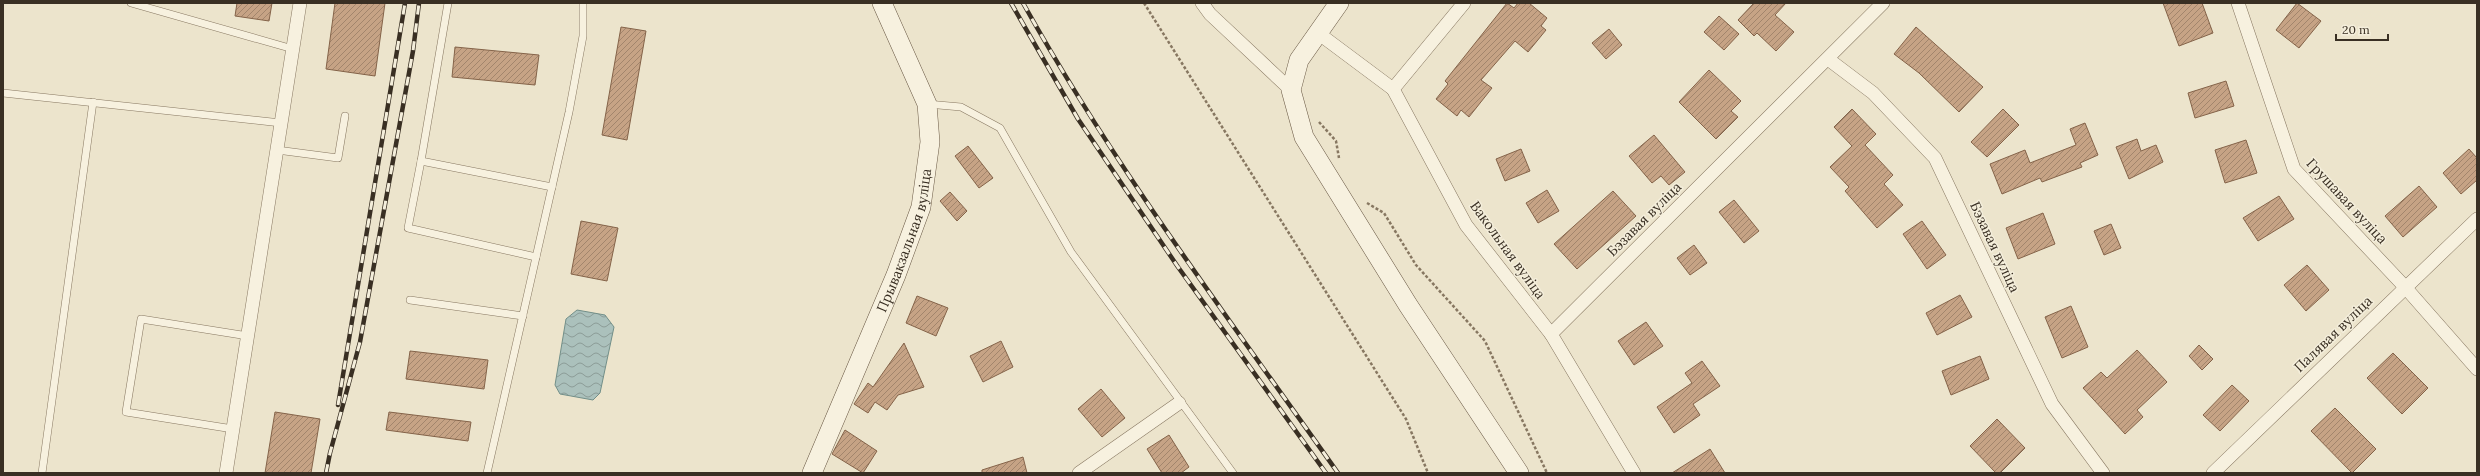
<svg xmlns="http://www.w3.org/2000/svg" width="2480" height="476" font-family="Lora,serif">
  <defs>
    <pattern id="water-waves" width="16" height="10" patternUnits="userSpaceOnUse"><rect width="16" height="10" fill="#abc1bc"/><path d="M0 5q4-4 8 0t8 0" fill="none" stroke="#8c9d98"/></pattern>
    <pattern id="building-hatch" width="6" height="6" patternUnits="userSpaceOnUse"><rect width="6" height="6" fill="#c6a385"/><path d="M-1 1l2-2M0 6l6-6M5 7l2-2" fill="none" stroke="#a2856c"/></pattern>
  </defs>
  <rect width="100%" height="100%" fill="#ece4cc"/>
  <polygon fill="url(#water-waves)" stroke="#728f89" points="577,310 605,315 614,327 600,393 593,400 560,394 555,385 566,319"/>
  <g fill="url(#building-hatch)" stroke="#846349">
    <polygon points="237,3 272,3 269,21 235,16"/>
    <polygon points="335,3 385,3 375,76 326,69"/>
    <polygon points="1507,3 1514,8 1518,3 1529,3 1547,18 1541,26 1546,30 1528,52 1515,41 1481,80 1492,88 1469,117 1461,110 1457,116 1436,99 1448,84 1445,81"/>
    <polygon points="1754,3 1786,3 1775,15 1794,32 1776,51 1757,33 1754,36 1738,20"/>
    <polygon points="2163,3 2202,3 2213,33 2179,46"/>
    <polygon points="2297,3 2321,21 2299,48 2276,30"/>
    <polygon points="1719,16 1739,34 1724,50 1704,32"/>
    <polygon points="621,27 646,31 627,140 602,135"/>
    <polygon points="1916,27 1983,87 1959,112 1919,73 1894,54"/>
    <polygon points="1609,29 1622,45 1606,59 1592,43"/>
    <polygon points="455,47 539,55 535,85 452,77"/>
    <polygon points="1709,70 1741,101 1731,111 1738,117 1716,139 1679,102"/>
    <polygon points="2226,81 2234,106 2195,118 2188,93"/>
    <polygon points="1852,109 1876,134 1865,145 1893,175 1884,184 1903,205 1877,228 1845,191 1849,187 1830,167 1852,146 1834,127"/>
    <polygon points="2003,109 2019,125 1987,157 1971,142"/>
    <polygon points="2085,123 2098,155 2080,163 2082,167 2042,182 2040,178 2002,194 1990,164 2025,150 2030,163 2076,145 2070,129"/>
    <polygon points="1654,135 1685,172 1669,185 1661,176 1652,183 1629,156"/>
    <polygon points="2137,139 2141,151 2156,145 2163,162 2129,179 2116,147"/>
    <polygon points="2246,140 2257,173 2225,183 2215,150"/>
    <polygon points="968,146 993,178 979,188 955,156"/>
    <polygon points="1521,149 1530,171 1505,181 1496,159"/>
    <polygon points="2469,149 2477,158 2477,180 2461,194 2443,173"/>
    <polygon points="2419,186 2437,207 2403,237 2385,216"/>
    <polygon points="1547,190 1559,211 1538,223 1526,203"/>
    <polygon points="1613,191 1636,216 1577,269 1554,244"/>
    <polygon points="950,192 967,211 957,221 940,201"/>
    <polygon points="2279,196 2294,219 2258,241 2243,218"/>
    <polygon points="1734,200 1759,231 1744,243 1719,212"/>
    <polygon points="2043,213 2055,244 2018,259 2006,228"/>
    <polygon points="581,221 618,228 607,281 571,274"/>
    <polygon points="1922,221 1946,255 1927,269 1903,234"/>
    <polygon points="2111,224 2121,248 2104,255 2094,231"/>
    <polygon points="1694,245 1707,263 1690,275 1677,258"/>
    <polygon points="2307,265 2329,290 2306,311 2284,285"/>
    <polygon points="1960,295 1972,317 1937,335 1926,313"/>
    <polygon points="917,296 948,308 936,336 906,323"/>
    <polygon points="2071,306 2088,347 2062,358 2045,317"/>
    <polygon points="1646,322 1663,346 1634,365 1618,341"/>
    <polygon points="1001,341 1013,367 983,382 970,356"/>
    <polygon points="904,343 924,387 898,395 887,410 875,402 868,413 854,404 868,383 873,387"/>
    <polygon points="2199,345 2213,359 2202,370 2189,356"/>
    <polygon points="2137,350 2167,382 2137,410 2143,417 2125,434 2083,388 2101,372 2107,378"/>
    <polygon points="410,351 488,360 484,389 406,379"/>
    <polygon points="2393,353 2428,388 2402,414 2367,378"/>
    <polygon points="1980,356 1989,379 1951,395 1942,371"/>
    <polygon points="1702,361 1720,386 1693,404 1700,415 1674,433 1657,407 1692,383 1685,373"/>
    <polygon points="2232,385 2249,401 2220,431 2203,415"/>
    <polygon points="1101,389 1125,418 1102,437 1078,409"/>
    <polygon points="2335,408 2376,449 2352,473 2311,431"/>
    <polygon points="275,412 320,419 311,473 265,473"/>
    <polygon points="389,412 471,422 468,441 386,430"/>
    <polygon points="1997,419 2025,448 2000,473 1996,473 1970,446"/>
    <polygon points="845,430 877,451 863,473 832,454"/>
    <polygon points="1169,435 1189,467 1181,473 1162,473 1147,449"/>
    <polygon points="1710,449 1725,473 1672,473"/>
    <polygon points="1023,457 1027,473 982,473 982,470"/>
  </g>
  <g fill="none" stroke-linecap="round" stroke-linejoin="round">
    <defs>
      <g id="lane">
        <polyline points="131,3 293,49"/>
        <polyline points="448,3 421,161 552,187"/>
        <polyline points="3,93 281,123"/>
        <polyline points="927,104 961,107 1000,128 1071,252 1233,473"/>
        <polyline points="277,150 338,158 345,116"/>
        <polyline points="421,161 408,228 536,257"/>
        <polyline points="410,300 523,316"/>
        <polyline points="233,429 126,412 141,319 248,336"/>
        <polyline points="42,473 93,102"/>
        <polyline points="487,473 569,112 583,36 583,3"/>
      </g>
      <g id="street">
        <polyline points="1202,3 1210,14 1291,90"/>
        <polyline points="1464,3 1393,89 1466,225 1551,334 1634,473"/>
        <polyline points="2238,3 2294,169 2405,287 2477,369"/>
        <polyline points="1318,33 1393,89"/>
        <polyline points="1828,59 1873,93 1935,158 2052,404 2103,473"/>
        <polyline points="1551,334 1883,3"/>
        <polyline points="226,473 300,3"/>
        <polyline points="1079,473 1179,403"/>
        <polyline points="2213,473 2477,219"/>
      </g>
      <g id="secondary">
        <polyline points="1339,3 1299,60 1291,90 1304,137 1408,305 1519,473"/>
        <path id="s1" d="M812,473l84,-198 25,-68 9,-65 -3,-38 -45,-101"/>
      </g>
    </defs>
    <use href="#lane" stroke="#877761" stroke-width="8"/>
    <use href="#street" stroke="#877761" stroke-width="14"/>
    <use href="#secondary" stroke="#695844" stroke-width="20"/>
    <g stroke="#877761" stroke-width="2.5" stroke-dasharray="3 2" stroke-linecap="butt">
      <polyline points="1144,3 1406,419 1428,473"/>
      <polyline points="1319,122 1336,141 1339,158"/>
      <polyline points="1367,203 1384,213 1416,265 1485,341 1547,473"/>
    </g>
    <use href="#lane" stroke="#f7f1df" stroke-width="7"/>
    <use href="#street" stroke="#f7f1df" stroke-width="13"/>
    <use href="#secondary" stroke="#f7f1df" stroke-width="19"/>
    <defs>
      <g id="rail">
        <polyline points="1011,3 1078,119 1178,267 1326,473"/>
        <path d="M1023,3c92,165 206,316 315,470"/>
        <polyline points="338,405 405,3"/>
        <polyline points="326,473 330,453 360,342 413,51 419,3"/>
      </g>
    </defs>
    <use href="#rail" stroke="#392f23" stroke-width="4.5"/>
    <use href="#rail" stroke="#f4eedb" stroke-width="3" stroke-dasharray="9" stroke-linecap="butt"/>
  </g>
  <g text-anchor="middle" stroke-width="3" stroke-linejoin="round" paint-order="stroke">
    <g font-size="14" fill="#392f23" stroke="#f4eedb">
      <text transform="translate(2347 201) rotate(47)" y="5">Грушавая вуліца</text>
      <text transform="translate(1644 219) rotate(-45)" y="5">Бэзавая вуліца</text>
      <text dy="5" stroke="none"><textPath href="#s1" startOffset="251">Прывакзальная вуліца</textPath></text>
      <text transform="translate(1995 247) rotate(65)" y="5">Бэзавая вуліца</text>
      <text transform="translate(1508 250) rotate(54)" y="5">Вакольная вуліца</text>
      <text transform="translate(2333 334) rotate(-44)" y="5">Палявая вуліца</text>
    </g>
  </g>
  <rect width="2480" height="476" fill="none" stroke="#392f23" stroke-width="8"/>
  <path d="M2336 34v6h52v-6" fill="none" stroke="#392f23" stroke-width="2"/>
  <text x="2342" y="34" font-size="12" fill="#392f23" stroke="#f4eedb" stroke-width="3" paint-order="stroke">20 m</text>
</svg>
